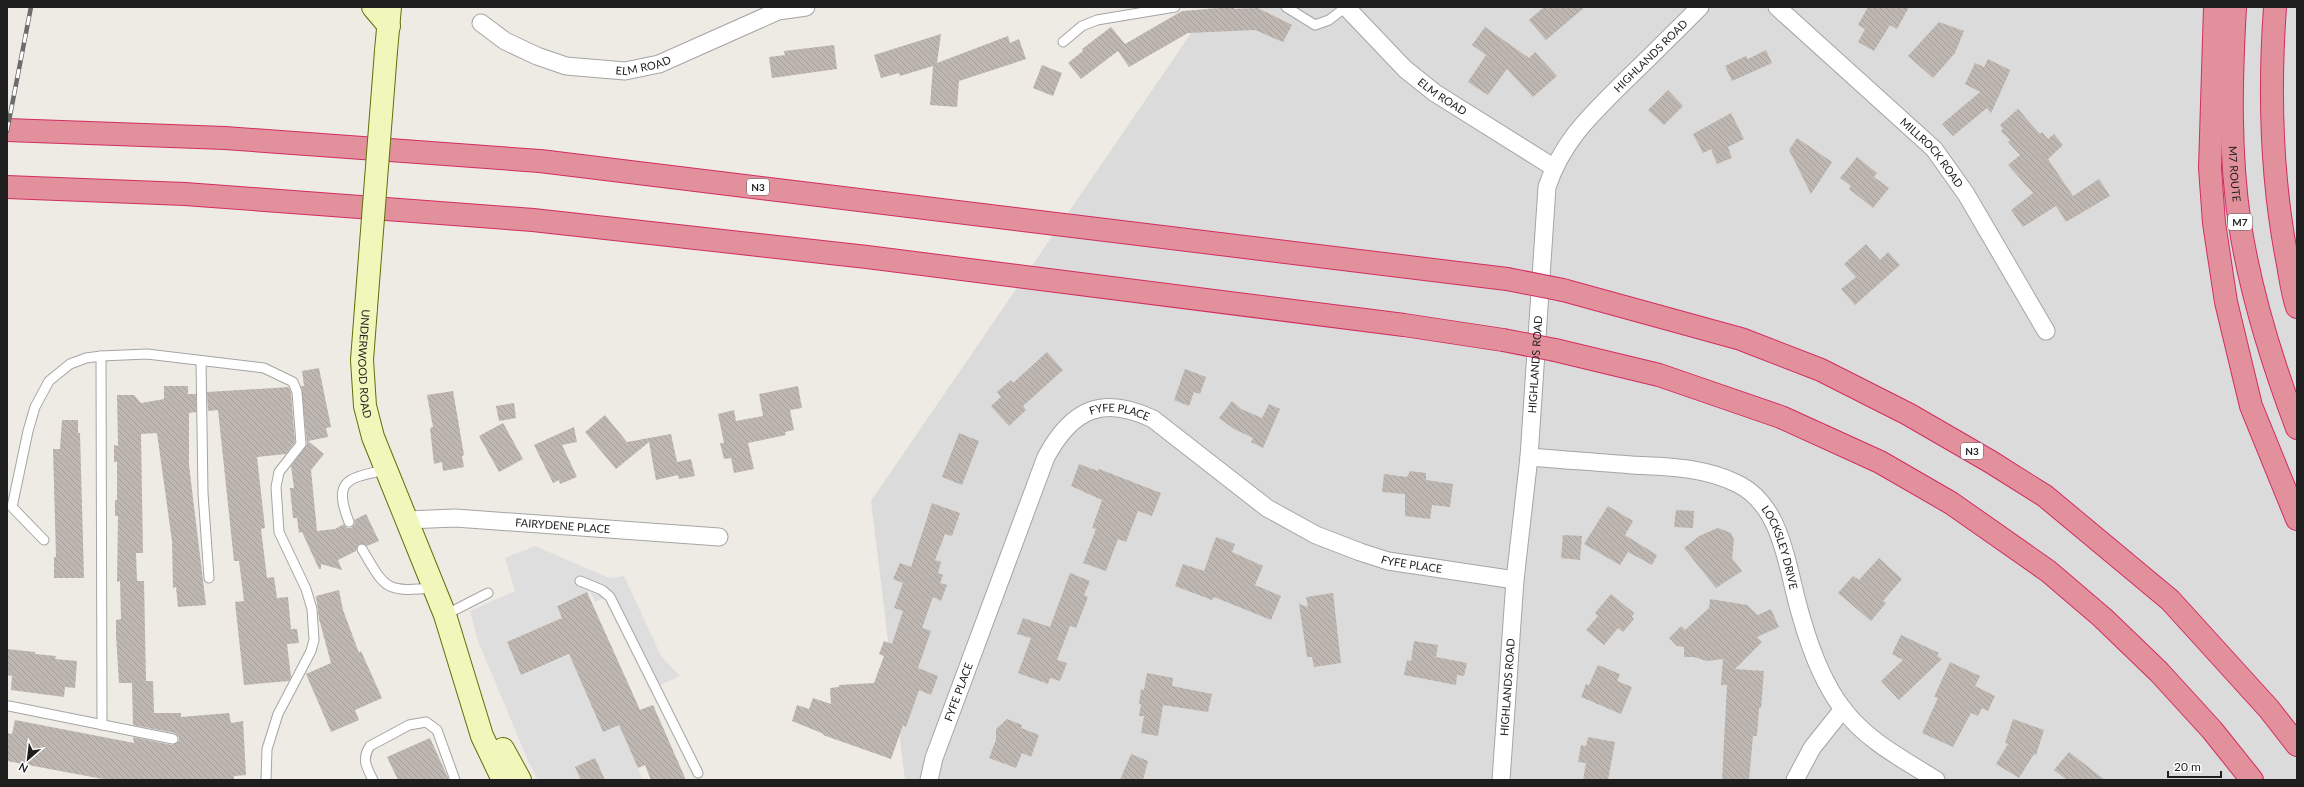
<svg xmlns="http://www.w3.org/2000/svg" width="2304" height="787" font-family="Lato,sans-serif">
  <defs>
    <pattern id="building-back-hatch" width="6" height="6" patternUnits="userSpaceOnUse"><rect width="6" height="6" fill="#bfb7b1"/><path d="M-1 5l2 2M0 0l6 6M5-1l2 2" fill="none" stroke="#a49d98"/></pattern>
  </defs>
  <rect width="100%" height="100%" fill="#eeebe4"/>
  <polygon fill="#dcdbdb" points="1209,7 2297,7 2297,780 905,780 871,501"/>
  <polygon fill="#dedede" points="535,546 609,578 624,576 661,656 680,676 650,690 608,596 595,602 590,591 557,605 562,618 507,643 521,675 569,655 603,731 619,725 643,780 538,780 528,761 478,641 470,611 515,591 505,558"/>
  <g fill="url(#building-back-hatch)">
    <polygon points="1234,7 1234,9 1258,8 1292,25 1283,42 1255,30 1188,33 1129,67 1118,51 1081,79 1068,63 1083,51 1082,49 1111,27 1125,44 1182,11"/>
    <polygon points="1544,7 1585,7 1546,40 1529,20"/>
    <polygon points="1868,7 1909,7 1897,29 1890,25 1874,51 1858,42 1865,29 1858,25"/>
    <polygon points="1939,22 1964,31 1955,53 1933,78 1908,56"/>
    <polygon points="1485,27 1529,58 1535,52 1557,76 1533,97 1507,69 1488,95 1468,82 1486,55 1472,45"/>
    <polygon points="941,34 937,63 1008,36 1010,43 1019,39 1026,59 959,81 957,107 930,105 933,66 900,76 899,73 881,78 874,55"/>
    <polygon points="834,45 837,69 772,78 769,57 785,55 784,51"/>
    <polygon points="1766,50 1772,63 1732,81 1725,66 1746,56 1748,59"/>
    <polygon points="1988,59 2010,70 2007,78 1991,113 1987,108 1953,136 1942,124 1980,92 1965,84 1975,63 1984,67"/>
    <polygon points="1042,65 1062,73 1053,96 1033,88"/>
    <polygon points="1668,90 1683,106 1664,125 1648,110"/>
    <polygon points="2018,109 2040,134 2042,132 2048,139 2054,134 2063,145 2048,159 2073,196 2099,179 2110,196 2066,222 2056,206 2023,227 2011,210 2033,193 2008,165 2020,155 2008,142 2010,140 2001,131 2003,129 2000,125"/>
    <polygon points="1731,113 1744,139 1728,147 1732,158 1717,164 1711,149 1703,153 1693,134"/>
    <polygon points="1797,138 1832,162 1811,194 1789,150"/>
    <polygon points="1857,157 1877,173 1874,177 1889,188 1873,208 1849,189 1851,186 1840,178"/>
    <polygon points="1866,244 1880,260 1888,252 1900,265 1855,305 1841,289 1856,277 1844,264"/>
    <polygon points="1047,352 1063,370 1023,406 1026,410 1009,426 991,406 1001,397 997,392 1011,380 1013,383"/>
    <polygon points="319,368 331,427 326,428 328,437 308,441 324,454 311,470 317,531 335,529 344,524 347,528 351,528 355,524 354,520 366,514 379,541 367,546 359,544 356,551 338,560 342,570 321,564 321,569 319,569 302,532 299,533 297,518 293,518 290,488 294,488 291,466 307,444 301,386 304,386 302,371"/>
    <polygon points="1185,369 1206,377 1200,394 1194,392 1189,406 1174,400"/>
    <polygon points="164,386 188,386 188,394 196,394 196,412 189,413 189,465 206,605 178,607 176,587 173,588 172,541 157,433 141,434 143,553 136,553 137,581 144,581 146,681 153,681 154,713 181,713 181,717 229,713 231,723 243,721 246,775 234,776 234,780 108,780 7,761 7,733 12,734 15,720 134,743 133,737 172,745 179,741 179,737 175,733 133,725 132,683 119,683 116,635 116,620 121,619 120,581 117,582 118,516 115,516 115,500 117,500 117,462 114,462 114,445 118,446 117,395 134,395 141,403 164,399"/>
    <polygon points="798,386 802,408 790,410 794,430 785,432 786,435 748,443 754,469 734,473 731,458 724,459 720,443 724,443 718,414 734,410 736,421 763,416 759,394"/>
    <polygon points="289,387 291,393 295,442 286,454 257,457 265,528 261,529 267,578 274,577 277,598 288,597 291,629 297,629 299,643 287,644 291,677 289,681 244,685 235,602 244,601 239,561 234,561 218,410 208,411 207,392"/>
    <polygon points="453,391 464,455 462,456 464,467 443,471 442,462 434,464 430,428 433,427 427,395"/>
    <polygon points="1232,401 1241,409 1262,418 1269,404 1280,409 1263,448 1251,442 1253,438 1234,429 1219,418"/>
    <polygon points="514,403 516,418 499,421 496,406"/>
    <polygon points="605,415 627,442 671,434 677,462 691,459 695,476 679,479 678,475 656,480 649,442 616,469 585,432"/>
    <polygon points="62,420 78,420 78,433 80,433 84,578 54,578 54,557 56,557 53,449 60,449"/>
    <polygon points="503,423 523,459 499,472 479,436"/>
    <polygon points="574,427 577,442 562,445 577,477 560,484 559,480 553,483 534,445"/>
    <polygon points="959,433 979,441 962,485 942,477"/>
    <polygon points="1079,464 1098,471 1099,469 1161,493 1152,516 1138,511 1126,542 1118,539 1106,571 1083,563 1096,529 1092,528 1102,500 1071,486"/>
    <polygon points="1410,471 1426,473 1426,480 1453,484 1450,507 1432,505 1430,519 1405,516 1405,494 1382,492 1384,474 1407,477"/>
    <polygon points="932,503 960,513 952,536 945,534 935,560 941,562 938,573 943,575 940,583 947,585 941,601 933,597 922,628 931,631 918,668 938,676 931,695 919,690 906,727 903,725 891,759 823,735 824,734 792,721 797,705 809,709 813,698 831,704 830,688 839,687 839,685 874,683 884,656 879,654 884,641 892,644 903,611 894,608 903,583 893,579 900,563 911,567"/>
    <polygon points="1608,506 1633,521 1625,535 1657,555 1652,565 1628,552 1620,565 1584,544"/>
    <polygon points="1676,510 1694,511 1693,528 1674,527"/>
    <polygon points="1718,528 1731,533 1734,540 1732,558 1742,571 1716,588 1684,548 1699,536"/>
    <polygon points="1563,535 1582,536 1580,560 1561,558"/>
    <polygon points="1216,537 1235,544 1232,552 1263,566 1255,585 1281,596 1271,620 1214,597 1212,600 1175,586 1183,564 1204,571"/>
    <polygon points="1879,558 1902,579 1883,601 1886,603 1871,621 1838,593 1853,576 1859,580"/>
    <polygon points="1070,573 1090,581 1084,595 1088,597 1076,628 1070,626 1057,660 1067,663 1060,681 1050,678 1048,684 1018,673 1031,638 1017,634 1023,618 1050,627"/>
    <polygon points="339,590 343,610 359,653 361,651 382,698 355,710 359,720 331,732 306,674 331,663 319,619 316,596"/>
    <polygon points="587,592 640,710 653,705 686,780 651,780 645,765 638,768 619,725 603,732 569,654 521,675 507,642 562,618 557,606"/>
    <polygon points="1333,593 1341,663 1314,667 1312,657 1307,657 1299,604 1308,607 1306,597"/>
    <polygon points="1611,594 1634,613 1632,617 1634,619 1623,632 1618,628 1604,645 1586,630 1598,616 1595,613"/>
    <polygon points="1710,599 1747,605 1758,615 1771,609 1779,627 1757,637 1762,642 1735,669 1764,671 1761,708 1759,708 1757,736 1753,736 1749,780 1722,780 1727,685 1721,685 1723,659 1707,661 1694,657 1684,657 1684,647 1677,646 1669,638 1681,626 1685,630 1709,608"/>
    <polygon points="1901,635 1939,653 1937,656 1942,659 1899,700 1881,681 1903,660 1892,654"/>
    <polygon points="1414,641 1438,645 1436,657 1467,663 1464,676 1457,675 1456,685 1404,675 1407,660 1411,661"/>
    <polygon points="7,649 35,652 35,654 56,656 55,659 77,661 75,688 65,687 64,697 11,690 12,676 7,675"/>
    <polygon points="1950,662 1980,676 1975,686 1995,696 1988,711 1982,708 1978,716 1971,713 1953,747 1922,733 1938,698 1934,697"/>
    <polygon points="1598,665 1620,674 1617,681 1632,687 1621,714 1581,697 1586,684 1589,685"/>
    <polygon points="1147,673 1173,678 1172,686 1212,694 1208,712 1163,705 1158,736 1141,733 1144,716 1139,716 1141,704 1139,704 1141,689 1144,690"/>
    <polygon points="1007,719 1022,725 1021,728 1039,735 1031,757 1022,753 1016,768 989,758 996,740 996,729"/>
    <polygon points="2013,719 2044,730 2036,755 2034,754 2019,778 1996,764 2008,744 2005,743"/>
    <polygon points="1588,737 1615,742 1608,780 1583,780 1586,763 1578,762 1581,745 1586,746"/>
    <polygon points="430,738 449,780 398,780 387,757"/>
    <polygon points="2069,752 2105,780 2067,780 2054,770"/>
    <polygon points="1131,754 1148,761 1143,780 1120,780"/>
    <polygon points="595,758 605,780 581,780 575,767"/>
  </g>
  <g fill="none" stroke-linecap="round" stroke-linejoin="round">
    <defs>
      <g id="lane">
        <polyline points="1286,7 1315,25 1329,20 1346,7"/>
        <polyline points="1063,42 1082,26 1097,20 1175,7"/>
        <polyline points="101,356 102,725"/>
        <polyline points="201,361 203,493 209,578"/>
        <path d="M349,522c-17,-43 0,-44 36,-52"/>
        <polyline points="44,540 12,507 28,431 35,407 49,381 70,364 86,358 101,356 147,354 264,368 293,382 297,392 301,444 279,472 276,487 279,532 306,589 312,609 314,640 311,651 278,714 267,749 266,780"/>
        <path d="M362,549c24,41 23,43 72,39"/>
        <polyline points="580,581 602,590 610,597 698,773"/>
        <polyline points="445,615 488,593"/>
        <polyline points="9,706 173,739"/>
        <path d="M373,780c-6,-12 -12,-21 -3,-34l39,-21 17,-3 11,8 18,50"/>
      </g>
      <g id="street">
        <path id="s1" d="M1346,7l59,62 30,24 118,74"/>
        <path id="s2" d="M1777,7l157,142 32,45 80,137"/>
        <path id="s3" d="M481,23l24,18 32,15 29,10 59,5 34,-7 119,-53 28,-4"/>
        <path id="s4" d="M1529,457c34,3 68,5 103,8 36,2 72,2 106,19 46,23 49,87 63,132 9,32 21,66 42,93 24,32 60,50 93,71"/>
        <path id="s5" d="M407,520l48,-2 264,19"/>
        <path id="s6" d="M929,780l5,-22 112,-301c26,-48 56,-62 107,-38l114,89 49,27 44,17 28,9 127,19"/>
        <path id="s7" d="M1501,780l14,-200 14,-123 18,-270c16,-48 46,-74 81,-109 24,-23 48,-47 72,-71"/>
        <polyline points="1795,780 1812,748 1843,709"/>
      </g>
      <g id="secondary">
        <polyline points="373,7 389,26"/>
        <polyline points="386,51 390,7"/>
        <path id="s8" d="M366,308l-4,52 3,46 8,31 72,178 37,121 21,44"/>
        <polyline points="503,749 520,780"/>
      </g>
      <g id="highway">
        <polyline points="2215,7 2210,168 2214,223 2226,302 2251,406 2297,519"/>
        <path id="s9" d="M2235,7c-4,72 -6,146 5,218 11,70 32,137 57,203"/>
        <path d="M2275,7c-6,84 -4,169 12,252 3,16 5,33 10,48"/>
        <polyline points="7,130 225,138 540,161 1507,279"/>
        <polyline points="7,187 185,194 533,220 867,257 1404,325 1503,340"/>
        <polyline points="1563,290 1741,339 1821,370 1908,414 1991,462 2045,496 2170,600 2269,709 2297,745"/>
        <polyline points="1555,350 1659,375 1781,417 1880,462 1951,503 2048,571 2103,618 2159,672 2212,730 2252,780"/>
      </g>
    </defs>
    <use href="#lane" stroke="#a5a5a5" stroke-width="11"/>
    <use href="#street" stroke="#a5a5a5" stroke-width="19"/>
    <use href="#secondary" stroke="#616f0a" stroke-width="24"/>
    <use href="#highway" stroke="#d12d60" stroke-width="24"/>
    <use href="#lane" stroke="#fff" stroke-width="9"/>
    <use href="#street" stroke="#fff" stroke-width="17"/>
    <use href="#secondary" stroke="#f1f6ba" stroke-width="22"/>
    <use href="#highway" stroke="#e2909c" stroke-width="22"/>
    <defs>
      <polyline id="rail" points="7,131 31,7"/>
    </defs>
    <use href="#rail" stroke="#6c6c6c" stroke-width="4.5"/>
    <use href="#rail" stroke="#fff" stroke-width="3" stroke-dasharray="9" stroke-linecap="butt"/>
    <defs>
      <polyline id="secondary-bridge" points="366,308 386,51"/>
      <g id="highway-bridge">
        <polyline points="1507,279 1563,290"/>
        <polyline points="1503,340 1555,350"/>
      </g>
    </defs>
    <use href="#secondary-bridge" stroke="#616f0a" stroke-width="24" stroke-linecap="butt"/>
    <use href="#highway-bridge" stroke="#d12d60" stroke-width="24" stroke-linecap="butt"/>
    <use href="#secondary-bridge" stroke="#f1f6ba" stroke-width="22"/>
    <use href="#highway-bridge" stroke="#e2909c" stroke-width="22"/>
  </g>
  <g text-anchor="middle" stroke-width="4" stroke-linejoin="round" paint-order="stroke">
    <g fill="#fff" stroke="#626262" stroke-width="1">
      <rect x="747" y="179" width="22" height="16" rx="3"/>
      <rect x="2228" y="214" width="24" height="16" rx="3"/>
      <rect x="1961" y="443" width="22" height="16" rx="3"/>
    </g>
    <g font-size="10" font-weight="bold" fill="#1e1e1e">
      <text x="758" y="191">N3</text>
      <text x="2240" y="226">M7</text>
      <text x="1972" y="455">N3</text>
    </g>
    <g font-size="11" fill="#1e1e1e" stroke="#fff">
      <text dy="4" stroke="none"><textPath href="#s7" startOffset="764">HIGHLANDS ROAD</textPath></text>
      <text dy="4" stroke="none"><textPath href="#s3" startOffset="174">ELM ROAD</textPath></text>
      <text dy="4" stroke="none"><textPath href="#s1" startOffset="132">ELM ROAD</textPath></text>
      <text dy="4" stroke="none"><textPath href="#s2" startOffset="213">MILLROCK ROAD</textPath></text>
      <text dy="4" stroke="none"><textPath href="#s9" startOffset="167">M7 ROUTE</textPath></text>
      <text dy="4" stroke="none"><textPath href="#s8" startOffset="56">UNDERWOOD ROAD</textPath></text>
      <text dy="4" stroke="none"><textPath href="#s7" startOffset="417">HIGHLANDS ROAD</textPath></text>
      <text dy="4" stroke="none"><textPath href="#s6" startOffset="439">FYFE PLACE</textPath></text>
      <text dy="4" stroke="none"><textPath href="#s5" startOffset="156">FAIRYDENE PLACE</textPath></text>
      <text dy="4" stroke="none"><textPath href="#s4" startOffset="291">LOCKSLEY DRIVE</textPath></text>
      <text dy="4" stroke="none"><textPath href="#s6" startOffset="775">FYFE PLACE</textPath></text>
      <text dy="4" stroke="none"><textPath href="#s7" startOffset="93">HIGHLANDS ROAD</textPath></text>
      <text dy="4" stroke="none"><textPath href="#s6" startOffset="93">FYFE PLACE</textPath></text>
    </g>
  </g>
  <rect width="2304" height="787" fill="none" stroke="#1e1e1e" stroke-width="16"/>
  <g transform="translate(28 759) rotate(208)" stroke="#ffffff" stroke-width="3" paint-order="stroke">
  <path d="M0-3L7 15L0 10L-7 15Z" fill="#1e1e1e"/>
  <text y="-6" font-size="11" font-weight="bold" text-anchor="middle" fill="#1e1e1e">N</text>
  </g>
  <path d="M2168 771v6h53v-6" fill="none" stroke="#1e1e1e" stroke-width="2"/>
  <text x="2174" y="771" font-size="12" fill="#1e1e1e" stroke="#ffffff" stroke-width="3" paint-order="stroke">20 m</text>
</svg>
